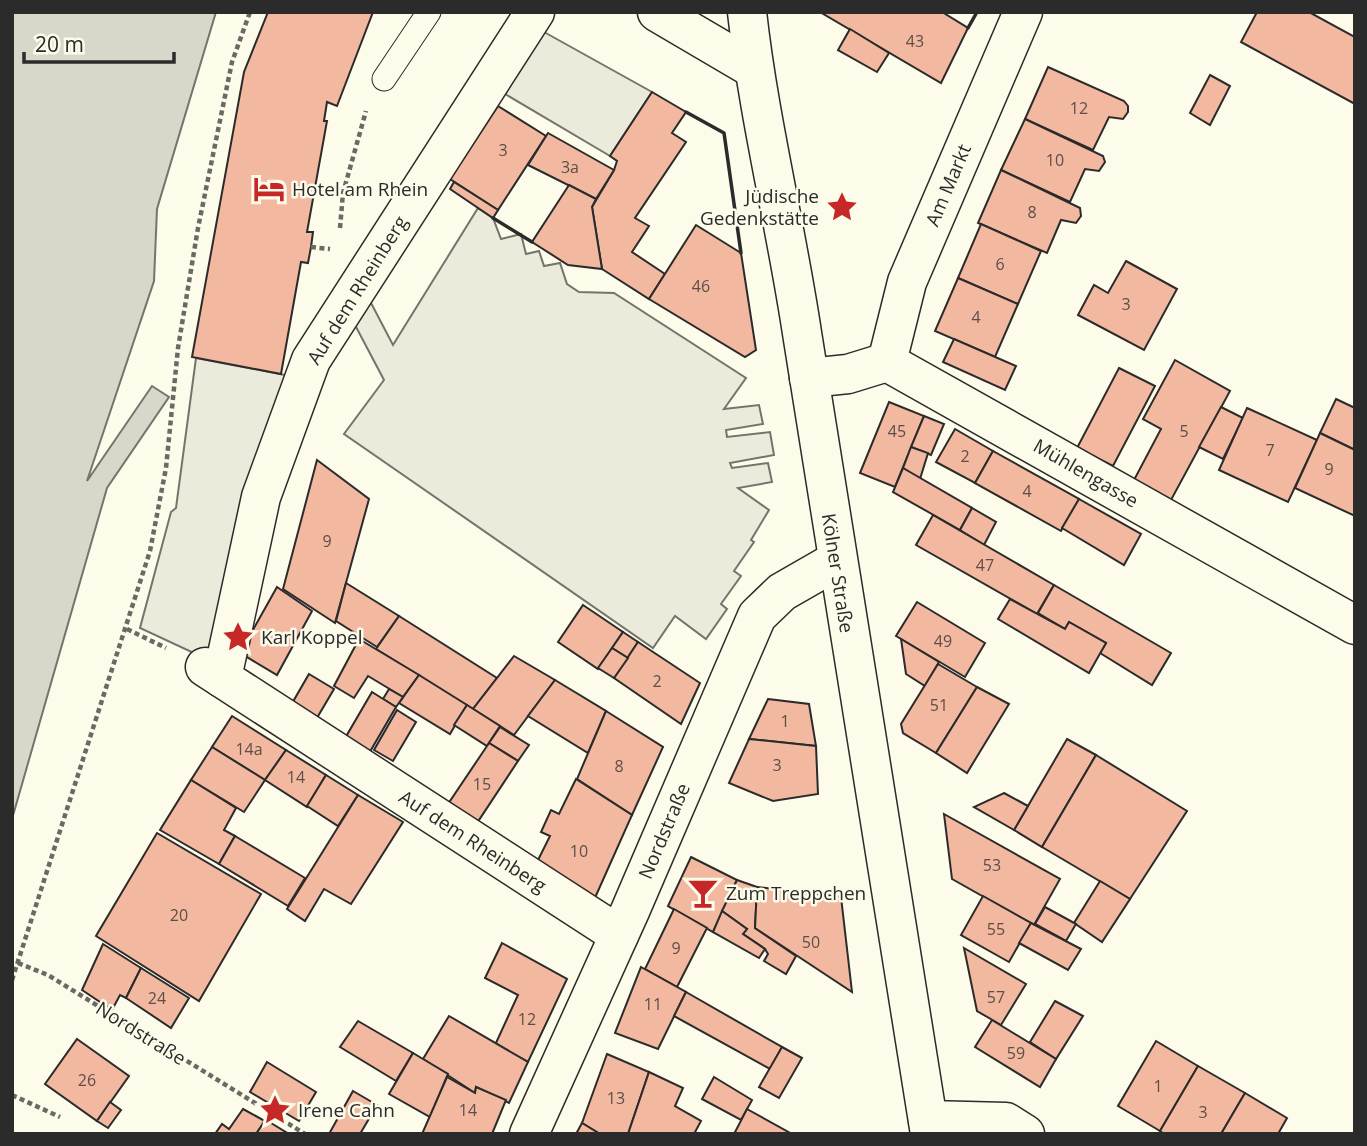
<svg xmlns="http://www.w3.org/2000/svg" width="1367" height="1146" font-family="'Open Sans',sans-serif">
  <rect width="100%" height="100%" fill="#fdfbea"/>
  <polygon fill="#ecebdb" stroke="#74746e" stroke-width="2" points="196,358 285,375 211,661 140,628 171,512 176,508"/>
  <g fill="#eceadb" stroke="#74746e" stroke-width="2">
    <polygon points="544,32 652,92 610,156 505,94"/>
    <polygon points="478,208 493,218 501,239 521,234 526,254 539,251 544,266 560,263 567,284 579,292 614,293 746,378 724,409 759,405 763,424 726,430 727,437 770,432 774,455 730,463 732,468 768,463 772,482 738,488 769,510 751,540 754,542 734,571 741,576 721,604 727,609 706,639 675,616 653,648 344,434 384,380 355,325 370,301 393,345"/>
  </g>
  <polygon fill="#d8d7c9" stroke="#74746e" stroke-width="2" points="12,12 216,12 157,209 154,281 87,481 152,386 169,397 107,488 12,819"/>
  <g fill="#f2b8a0" stroke="#2b2b2b" stroke-width="2">
    <polygon points="268,12 373,12 337,106 327,102 324,121 327,121 307,232 313,232 311,247 308,263 301,262 281,374 192,357 244,72"/>
    <polygon points="820,12 942,12 968,28 941,83"/>
    <polygon points="1257,12 1309,12 1355,37 1355,104 1241,42"/>
    <polygon points="850,29 889,53 877,72 838,50"/>
    <polygon points="1048,67 1124,101 1128,106 1128,112 1123,119 1109,117 1093,150 1025,119"/>
    <polygon points="1210,75 1230,86 1210,125 1190,113"/>
    <polygon points="652,92 686,112 672,133 686,142 635,218 649,226 632,252 665,274 649,299 602,269 592,207 614,170 617,161 610,156"/>
    <polygon points="498,106 546,136 498,210 450,179"/>
    <polygon points="1025,119 1103,156 1105,162 1099,171 1085,169 1070,202 1001,170"/>
    <polygon points="548,133 614,170 596,199 528,165"/>
    <polygon points="1001,170 1080,208 1081,216 1076,223 1061,220 1047,253 978,223"/>
    <polygon points="454,182 498,210 493,218 450,189"/>
    <polygon points="569,185 596,199 592,207 602,269 568,265 532,242"/>
    <polygon points="981,224 1041,251 1018,304 958,278"/>
    <polygon points="696,225 741,253 756,350 745,357 649,299"/>
    <polygon points="1126,261 1177,289 1144,350 1078,315 1094,285 1108,293"/>
    <polygon points="958,278 1018,304 995,357 935,331"/>
    <polygon points="954,339 1016,366 1005,390 943,362"/>
    <polygon points="1175,360 1230,391 1171,500 1134,480 1161,429 1143,419"/>
    <polygon points="1119,368 1155,386 1113,466 1077,448"/>
    <polygon points="1336,399 1355,408 1355,450 1320,433"/>
    <polygon points="889,402 924,416 895,487 860,473"/>
    <polygon points="1221,407 1243,418 1223,459 1199,447"/>
    <polygon points="1247,408 1317,440 1288,502 1219,470"/>
    <polygon points="924,416 944,424 931,455 911,447"/>
    <polygon points="955,429 993,451 975,483 936,462"/>
    <polygon points="1320,433 1355,450 1355,516 1295,488"/>
    <polygon points="911,447 928,453 920,479 903,468"/>
    <polygon points="993,451 1079,499 1061,531 975,483"/>
    <polygon points="317,460 369,499 335,623 283,589"/>
    <polygon points="903,468 972,508 960,530 893,492"/>
    <polygon points="1079,499 1141,534 1124,565 1062,528"/>
    <polygon points="972,508 996,522 984,545 960,530"/>
    <polygon points="933,515 1054,585 1037,614 916,545"/>
    <polygon points="346,583 399,616 377,647 336,621"/>
    <polygon points="1054,585 1171,653 1152,685 1100,653 1106,643 1069,622 1065,629 1038,613"/>
    <polygon points="277,587 312,611 277,675 240,653"/>
    <polygon points="1010,599 1065,629 1069,622 1106,643 1089,673 998,619"/>
    <polygon points="917,602 985,643 965,677 896,636"/>
    <polygon points="583,605 623,632 598,669 558,642"/>
    <polygon points="399,616 497,678 473,709 376,649"/>
    <polygon points="623,632 638,642 628,658 612,648"/>
    <polygon points="359,639 419,675 403,697 368,676 354,698 334,686"/>
    <polygon points="901,639 939,662 925,686 906,674"/>
    <polygon points="638,642 700,683 681,724 614,678"/>
    <polygon points="612,648 628,658 614,678 598,668"/>
    <polygon points="514,656 555,680 514,735 473,709"/>
    <polygon points="938,664 977,687 936,753 903,733 901,724"/>
    <polygon points="309,674 334,689 311,728 287,712"/>
    <polygon points="419,675 467,705 450,734 399,703"/>
    <polygon points="555,680 606,711 588,753 528,716"/>
    <polygon points="977,687 1009,704 967,773 936,753"/>
    <polygon points="389,689 403,697 396,707 383,699"/>
    <polygon points="372,692 396,707 368,755 344,740"/>
    <polygon points="768,699 809,704 816,746 749,739"/>
    <polygon points="467,705 500,726 487,746 454,725"/>
    <polygon points="397,710 416,722 393,761 374,750"/>
    <polygon points="606,711 663,747 632,815 577,779"/>
    <polygon points="232,716 286,750 265,780 212,747"/>
    <polygon points="500,727 529,745 518,761 489,743"/>
    <polygon points="749,739 816,746 818,794 773,801 729,783"/>
    <polygon points="1067,739 1096,755 1042,847 1014,830"/>
    <polygon points="489,743 518,761 475,826 446,807"/>
    <polygon points="212,747 265,780 244,812 191,780"/>
    <polygon points="286,750 326,775 307,807 265,780"/>
    <polygon points="1096,755 1187,811 1130,899 1042,847"/>
    <polygon points="326,775 358,795 338,826 307,806"/>
    <polygon points="576,779 632,815 594,900 535,866 550,836 541,832 551,810 559,814"/>
    <polygon points="191,780 236,808 224,830 235,836 219,864 160,830"/>
    <polygon points="1004,793 1028,806 1014,830 974,807"/>
    <polygon points="358,795 403,822 351,904 324,889 305,921 287,909"/>
    <polygon points="944,814 1060,879 1034,925 952,879"/>
    <polygon points="157,833 261,894 199,1001 96,936"/>
    <polygon points="235,836 305,878 288,906 219,864"/>
    <polygon points="691,857 737,880 713,932 668,906"/>
    <polygon points="737,880 757,887 755,928 796,956 786,974 764,961 768,954 765,949 743,934 747,929 722,911"/>
    <polygon points="1100,881 1130,899 1102,942 1074,923"/>
    <polygon points="757,887 841,897 852,992 755,928"/>
    <polygon points="983,896 1031,923 1009,962 961,935"/>
    <polygon points="1045,907 1076,924 1066,941 1035,924"/>
    <polygon points="674,909 707,928 677,987 645,969"/>
    <polygon points="722,911 747,929 743,934 765,949 759,958 713,932"/>
    <polygon points="1031,923 1081,949 1068,970 1019,943"/>
    <polygon points="502,943 567,979 528,1062 495,1045 518,995 485,978"/>
    <polygon points="103,944 141,968 126,998 120,995 112,1010 82,990"/>
    <polygon points="964,948 1026,984 1001,1025 977,1011"/>
    <polygon points="641,967 686,992 658,1049 615,1033"/>
    <polygon points="141,968 189,998 171,1028 126,998"/>
    <polygon points="686,992 782,1047 770,1069 674,1016"/>
    <polygon points="1055,1001 1083,1016 1056,1059 1030,1042"/>
    <polygon points="449,1016 528,1062 509,1103 476,1087 475,1093 423,1059"/>
    <polygon points="992,1020 1056,1059 1040,1087 975,1047"/>
    <polygon points="358,1021 413,1053 396,1081 340,1047"/>
    <polygon points="77,1039 129,1076 97,1121 45,1084"/>
    <polygon points="1156,1041 1198,1066 1160,1131 1118,1106"/>
    <polygon points="782,1047 802,1058 779,1098 759,1087"/>
    <polygon points="413,1053 448,1074 430,1117 389,1094"/>
    <polygon points="607,1054 649,1072 628,1134 600,1134 582,1123"/>
    <polygon points="267,1062 316,1092 299,1121 250,1092"/>
    <polygon points="1198,1066 1245,1093 1221,1134 1164,1134 1160,1131"/>
    <polygon points="649,1072 683,1088 675,1106 701,1121 694,1134 628,1134"/>
    <polygon points="447,1077 475,1093 476,1087 506,1100 492,1134 422,1134"/>
    <polygon points="714,1077 752,1100 741,1120 702,1099"/>
    <polygon points="353,1091 377,1105 360,1134 329,1134"/>
    <polygon points="1245,1093 1287,1118 1278,1134 1221,1134"/>
    <polygon points="110,1102 121,1110 108,1128 97,1121"/>
    <polygon points="243,1109 265,1121 256,1134 215,1134 222,1124 229,1129"/>
    <polygon points="747,1109 792,1134 734,1134"/>
    <polygon points="266,1119 271,1123 289,1134 256,1134"/>
    <polygon points="582,1123 600,1134 576,1134"/>
  </g>
  <g fill="none" stroke-linecap="round" stroke-linejoin="round">
    <defs>
      <polyline id="lane" points="384,79 429,12"/>
      <g id="street">
        <polyline points="657,12 754,69"/>
        <path d="M747,12c12,108 39,214 55,321 42,267 85,534 128,801"/>
        <polyline points="887,362 907,282 1023,12"/>
        <polyline points="809,378 848,374 887,362 1355,625"/>
        <polyline points="205,667 619,935"/>
        <polyline points="222,678 261,497 311,360 535,12"/>
        <polyline points="928,1120 1006,1122 1025,1134"/>
        <polyline points="529,1134 630,911 757,616 782,592 836,561"/>
      </g>
    </defs>
    <use href="#lane" stroke="#2b2b2b" stroke-width="25"/>
    <use href="#street" stroke="#2b2b2b" stroke-width="41"/>
    <g stroke="#6a6964" stroke-width="4.5" stroke-dasharray="5 3.5" stroke-linecap="butt">
      <polyline points="340,228 343,193 366,111"/>
      <polyline points="311,247 330,249"/>
      <polyline points="127,629 166,648"/>
      <polyline points="18,963 48,975 305,1134"/>
      <polyline points="12,980 150,551 166,468 178,348 198,228 232,62 250,12"/>
      <polyline points="12,1095 60,1117"/>
    </g>
    <use href="#lane" stroke="#fdfbea" stroke-width="23"/>
    <use href="#street" stroke="#fdfbea" stroke-width="38"/>
    <g stroke="#2b2b2b" stroke-width="3.5">
      <polyline points="968,28 977,12"/>
      <polyline points="686,112 724,133 741,253"/>
      <polyline points="493,218 532,242"/>
    </g>
  </g>
  <defs>
    <symbol id="hotel-bare" viewBox="-9 -9 18 18"><path d="M-6-4.5h1.5V1H6V5H4.5V3h-9V5H-6ZM-4 0a1.8 1.8 0 1 1 3.6 0ZM.5 0V-2.5h3Q6-2.5 6 0Z" fill="#c62828" stroke="#fdfbea" stroke-width="2.5" paint-order="stroke"/></symbol>
    <symbol id="sight-bare" viewBox="-9 -9 18 18"><path d="M0-6L1.8-2.2L6-1.7L2.9 1.2L3.7 5.4L0 3.3L-3.7 5.4L-2.9 1.2L-6-1.7L-1.8-2.2Z" fill="#c62828" stroke="#fdfbea" stroke-width="2.5" paint-order="stroke"/></symbol>
    <symbol id="bar-bare" viewBox="-9 -9 18 18"><path d="M-6-5H6L.8 .8V4.5H3.5V6h-7V4.5H-.8V.8Z" fill="#c62828" stroke="#fdfbea" stroke-width="2.5" paint-order="stroke"/></symbol>
  </defs>
  <g fill-rule="evenodd">
    <use href="#hotel-bare" x="247" y="167" width="44" height="44"/>
    <use href="#sight-bare" x="820" y="185" width="44" height="44"/>
    <use href="#sight-bare" x="216" y="615" width="44" height="44"/>
    <use href="#bar-bare" x="681" y="871" width="44" height="44"/>
    <use href="#sight-bare" x="253" y="1088" width="44" height="44"/>
  </g>
  <g text-anchor="middle" stroke-width="5" stroke-linejoin="round" paint-order="stroke">
    <g font-size="16" fill="#5d4e48">
      <text x="915" y="47">43</text>
      <text x="1079" y="114">12</text>
      <text x="503" y="156">3</text>
      <text x="1055" y="166">10</text>
      <text x="570" y="173">3a</text>
      <text x="1032" y="218">8</text>
      <text x="1000" y="270">6</text>
      <text x="701" y="292">46</text>
      <text x="1126" y="310">3</text>
      <text x="976" y="323">4</text>
      <text x="897" y="437">45</text>
      <text x="1184" y="437">5</text>
      <text x="1270" y="456">7</text>
      <text x="965" y="462">2</text>
      <text x="1329" y="475">9</text>
      <text x="1027" y="497">4</text>
      <text x="327" y="547">9</text>
      <text x="985" y="571">47</text>
      <text x="943" y="647">49</text>
      <text x="657" y="687">2</text>
      <text x="939" y="711">51</text>
      <text x="785" y="727">1</text>
      <text x="249" y="755">14a</text>
      <text x="777" y="771">3</text>
      <text x="619" y="772">8</text>
      <text x="296" y="783">14</text>
      <text x="482" y="790">15</text>
      <text x="579" y="857">10</text>
      <text x="992" y="871">53</text>
      <text x="179" y="921">20</text>
      <text x="996" y="935">55</text>
      <text x="811" y="948">50</text>
      <text x="676" y="954">9</text>
      <text x="996" y="1003">57</text>
      <text x="157" y="1004">24</text>
      <text x="653" y="1010">11</text>
      <text x="527" y="1025">12</text>
      <text x="1016" y="1059">59</text>
      <text x="87" y="1086">26</text>
      <text x="1158" y="1092">1</text>
      <text x="616" y="1104">13</text>
      <text x="468" y="1116">14</text>
      <text x="1203" y="1118">3</text>
    </g>
    <g font-size="19" fill="#2b2b2b" stroke="#fdfbea">
      <text transform="translate(948 185) rotate(-67)" y="7">Am Markt</text>
      <text transform="translate(357 290) rotate(-58)" y="7">Auf dem Rheinberg</text>
      <text transform="translate(1086 473) rotate(30)" y="7">Mühlengasse</text>
      <text transform="translate(838 573) rotate(81)" y="7">Kölner Straße</text>
      <text transform="translate(664 831) rotate(-67)" y="7">Nordstraße</text>
      <text transform="translate(473 841) rotate(33)" y="7">Auf dem Rheinberg</text>
      <text transform="translate(141 1033) rotate(32)" y="7">Nordstraße</text>
    </g>
    <g font-size="19" fill="#2b2b2b" stroke="#fdfbea" text-anchor="start">
      <text x="292" y="196">Hotel am Rhein</text>
      <text x="819" y="203" text-anchor="end">Jüdische<tspan x="819" dy="22">Gedenkstätte</tspan></text>
      <text x="261" y="644">Karl Koppel</text>
      <text x="726" y="900">Zum Treppchen</text>
      <text x="298" y="1117">Irene Cahn</text>
    </g>
  </g>
  <rect width="1367" height="1146" fill="none" stroke="#2b2b2b" stroke-width="28"/>
  <path d="M24 52v10h150v-10" fill="none" stroke="#2b2b2b" stroke-width="3.5"/>
  <text x="35" y="52" font-size="21" fill="#2b2b2b" stroke="#fdfbea" stroke-width="5" paint-order="stroke">20 m</text>
</svg>
